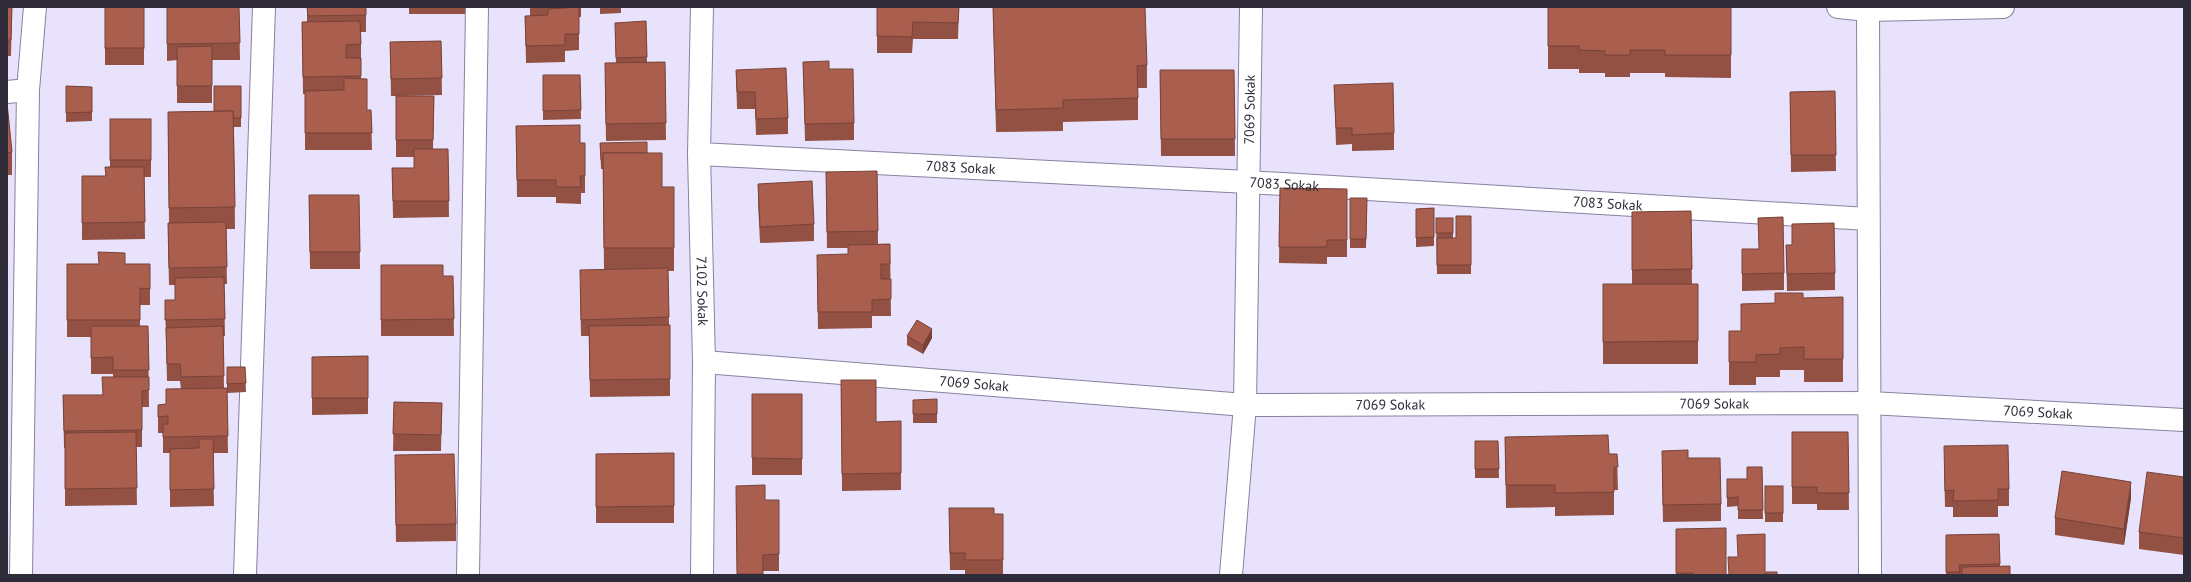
<svg xmlns="http://www.w3.org/2000/svg" width="2191" height="582" font-family="'PT Sans',sans-serif">
  <rect width="100%" height="100%" fill="#e9e2fc"/>
  <g fill="none" stroke-linecap="round" stroke-linejoin="round">
    <defs>
      <g id="minor">
        <path id="s1" d="M702,7l-3,147 5,208 -2,213"/>
        <polyline points="1838,7 1868,10 2003,7"/>
        <polyline points="1868,7 1870,575"/>
        <polyline points="7,92 28,90"/>
        <path id="s2" d="M699,154l549,28 620,37"/>
        <path id="s3" d="M704,362l541,43 625,-2 314,17"/>
        <polyline points="21,575 28,90 35,7"/>
        <polyline points="245,575 264,7"/>
        <polyline points="468,575 477,7"/>
        <path id="s4" d="M1231,575l14,-170 6,-398"/>
      </g>
    </defs>
    <use href="#minor" stroke="#89819f" stroke-width="24"/>
    <use href="#minor" stroke="#fff" stroke-width="22"/>
  </g>
  <g fill="#925143">
    <polygon points="7,7 12,7 11,56 7,56"/>
    <rect x="105" y="7" width="39" height="58"/>
    <polygon points="167,7 239,7 240,60 212,60 212,103 177,103 177,60 167,61"/>
    <polygon points="307,7 366,7 366,32 361,32 361,79 367,110 371,110 372,150 305,150 305,94 303,94 302,22 307,22"/>
    <rect x="409" y="7" width="56" height="7"/>
    <polygon points="530,7 581,7 581,17 579,17 579,50 565,51 565,62 526,63 525,16 530,16"/>
    <polygon points="600,7 621,7 621,13 600,14"/>
    <polygon points="877,7 959,7 958,39 913,39 912,53 877,53"/>
    <polygon points="993,7 1147,65 1147,88 1138,88 1138,120 1063,122 1063,131 996,132"/>
    <polygon points="1548,7 1731,7 1731,78 1665,77 1665,73 1630,73 1630,77 1605,77 1605,73 1579,73 1579,69 1548,69"/>
    <polygon points="646,21 647,62 665,62 666,140 606,141 605,80 616,63 615,32"/>
    <polygon points="441,41 442,95 401,96 434,96 433,149 448,149 449,217 393,218 392,168 414,168 414,157 396,157 396,96 391,96 390,42"/>
    <polygon points="803,62 829,69 854,123 854,140 805,141"/>
    <polygon points="736,70 788,118 788,134 756,135 755,109 737,109"/>
    <polygon points="1160,70 1234,70 1235,156 1161,156"/>
    <polygon points="543,75 580,75 581,119 543,120"/>
    <polygon points="1334,85 1394,133 1394,150 1352,151 1352,144 1336,145"/>
    <polygon points="66,86 92,87 92,121 66,122"/>
    <polygon points="241,86 241,127 234,127 235,229 226,229 227,284 224,284 225,336 223,336 224,388 227,388 227,367 245,367 246,392 227,393 228,453 213,453 214,506 170,507 170,453 163,453 163,433 158,433 158,405 166,404 181,389 180,381 167,381 165,300 175,300 175,285 169,285 168,239 169,223 168,112 214,111"/>
    <polygon points="1835,91 1836,171 1791,172 1790,92"/>
    <polygon points="7,103 12,152 12,175 7,175"/>
    <polygon points="110,119 151,119 151,177 144,177 145,239 82,240 82,193 105,176 110,167"/>
    <polygon points="516,126 580,143 585,176 585,193 581,193 581,204 556,203 556,197 517,197"/>
    <polygon points="600,143 647,153 662,187 674,187 674,271 668,271 669,325 670,325 670,396 590,397 589,336 581,336 580,287 604,270 603,169 601,169"/>
    <polygon points="877,171 878,244 890,244 891,316 872,316 872,328 818,329 817,272 848,254 848,248 827,248 826,189"/>
    <polygon points="758,184 814,224 814,241 760,243 758,201"/>
    <polygon points="1280,188 1347,189 1347,257 1327,257 1327,264 1279,263"/>
    <polygon points="309,195 359,195 360,269 310,269"/>
    <polygon points="1350,198 1367,198 1366,248 1350,248"/>
    <polygon points="1434,208 1434,246 1416,247 1416,209"/>
    <polygon points="1691,211 1692,284 1698,284 1698,364 1603,364 1603,284 1632,284 1632,212"/>
    <polygon points="1471,216 1471,274 1437,274 1436,218 1453,218 1453,238 1456,238"/>
    <polygon points="1786,245 1835,273 1835,290 1787,291"/>
    <polygon points="1742,249 1759,249 1784,273 1784,290 1742,291"/>
    <polygon points="67,264 150,264 150,305 140,305 140,326 148,326 149,407 142,407 142,447 136,447 137,505 65,506 65,448 64,448 63,395 102,395 113,377 113,374 91,374 91,337 67,337"/>
    <polygon points="381,265 443,276 453,276 454,336 381,336"/>
    <polygon points="1843,297 1843,382 1804,382 1804,370 1780,370 1780,377 1756,377 1756,385 1729,385 1729,331 1741,331 1741,304 1775,303 1803,298"/>
    <polygon points="907,336 932,338 923,354 907,345"/>
    <polygon points="368,356 368,414 312,415 312,357"/>
    <polygon points="841,380 876,422 901,421 901,490 842,491"/>
    <rect x="752" y="394" width="50" height="81"/>
    <polygon points="913,400 937,414 937,423 913,423"/>
    <polygon points="394,402 442,403 441,451 393,451"/>
    <polygon points="1792,432 1848,432 1849,510 1817,510 1817,504 1792,504"/>
    <polygon points="1505,437 1609,454 1617,454 1618,490 1614,490 1614,515 1555,516 1555,507 1506,508"/>
    <polygon points="1475,441 1498,441 1499,478 1475,478"/>
    <polygon points="674,453 674,523 596,523 596,454"/>
    <polygon points="1688,458 1721,504 1721,521 1663,522 1662,468"/>
    <polygon points="1944,463 2009,489 2009,506 1998,506 1998,517 1953,517 1953,507 1945,507"/>
    <polygon points="1762,467 1763,519 1738,519 1738,506 1727,507 1727,479 1747,479"/>
    <polygon points="395,471 456,524 456,541 396,542"/>
    <polygon points="2184,477 2184,555 2139,549 2139,532"/>
    <rect x="1765" y="486" width="18" height="36"/>
    <polygon points="2131,498 2124,545 2055,535 2055,518"/>
    <polygon points="765,500 779,554 779,571 763,571 763,575 737,575 736,503"/>
    <polygon points="994,514 1003,514 1003,575 965,575 965,570 950,570 949,525"/>
    <polygon points="1676,529 1726,575 1676,575"/>
    <polygon points="1999,534 2000,566 2010,575 1946,575 1946,535"/>
  </g>
  <g fill="#774237">
    <polygon points="932,329 932,338 923,354 923,345"/>
    <polygon points="2131,482 2131,498 2124,545 2124,529"/>
  </g>
  <g fill="#aa5e4e" stroke="#774237">
    <polygon points="7,7 12,7 11,40 7,40"/>
    <rect x="105" y="7" width="39" height="41"/>
    <polygon points="167,7 239,7 240,43 167,44"/>
    <polygon points="307,7 366,7 366,15 308,16"/>
    <polygon points="579,7 579,34 565,34 565,45 526,46 525,16 548,15 548,9"/>
    <polygon points="877,7 959,7 958,23 913,22 912,37 877,36"/>
    <polygon points="993,7 1145,7 1147,65 1137,66 1138,98 1063,100 1063,108 996,110"/>
    <polygon points="1548,7 1731,7 1731,55 1665,55 1665,50 1630,50 1630,55 1605,55 1605,51 1579,50 1579,46 1548,46"/>
    <polygon points="360,21 361,44 346,45 346,58 361,58 361,76 303,77 302,22"/>
    <polygon points="646,21 647,57 616,58 615,23"/>
    <polygon points="441,41 442,78 391,79 390,42"/>
    <polygon points="212,46 212,86 177,86 177,47"/>
    <polygon points="829,61 829,69 853,69 854,123 805,124 803,62"/>
    <polygon points="665,62 666,123 606,124 605,63"/>
    <polygon points="786,68 788,118 756,119 755,92 737,92 736,70"/>
    <polygon points="1160,70 1234,70 1235,139 1161,139"/>
    <polygon points="543,75 580,75 581,110 543,111"/>
    <polygon points="344,78 367,79 367,110 371,110 372,133 305,133 305,91 344,90"/>
    <polygon points="1393,83 1394,133 1352,135 1352,128 1336,128 1334,85"/>
    <polygon points="66,86 92,87 92,112 66,113"/>
    <polygon points="214,86 241,86 241,118 233,118 233,111 214,111"/>
    <polygon points="1835,91 1836,155 1791,155 1790,92"/>
    <polygon points="396,96 434,96 433,140 396,140"/>
    <polygon points="7,103 12,152 7,153"/>
    <polygon points="233,111 235,207 169,208 168,112"/>
    <rect x="110" y="119" width="41" height="41"/>
    <polygon points="580,125 580,143 585,143 585,176 580,176 581,187 556,187 556,180 517,180 516,126"/>
    <polygon points="647,142 647,153 603,153 603,160 601,160 600,143"/>
    <polygon points="414,149 448,149 449,201 393,201 392,168 414,168"/>
    <polygon points="603,153 662,153 662,187 674,187 674,248 604,248"/>
    <polygon points="105,167 144,167 145,222 82,223 82,176 106,176"/>
    <polygon points="877,171 878,231 827,232 826,172"/>
    <polygon points="812,181 814,224 760,227 758,184"/>
    <polygon points="1280,188 1347,189 1347,240 1327,240 1327,247 1279,247"/>
    <polygon points="309,195 359,195 360,252 310,252"/>
    <polygon points="1350,198 1367,198 1366,239 1350,239"/>
    <polygon points="1434,208 1434,237 1416,238 1416,209"/>
    <polygon points="1691,211 1692,269 1632,270 1632,212"/>
    <polygon points="1456,216 1471,216 1471,265 1437,265 1437,238 1456,238"/>
    <polygon points="1783,217 1784,273 1742,274 1742,249 1759,249 1758,218"/>
    <rect x="1436" y="218" width="17" height="15"/>
    <polygon points="226,222 227,267 169,268 168,223"/>
    <polygon points="1834,223 1835,273 1787,274 1786,245 1792,245 1792,224"/>
    <polygon points="890,244 890,264 881,264 881,279 891,279 891,299 872,300 872,312 818,312 817,255 848,254 848,245"/>
    <polygon points="98,252 125,253 125,264 150,264 150,289 140,288 140,320 67,320 67,264 99,264"/>
    <polygon points="381,265 443,265 443,276 453,276 454,319 381,320"/>
    <polygon points="668,268 669,317 581,320 580,270"/>
    <polygon points="224,277 225,319 165,320 165,300 175,300 175,278"/>
    <polygon points="1603,284 1698,284 1698,341 1603,342"/>
    <polygon points="1775,293 1803,293 1803,298 1843,297 1843,359 1804,359 1804,347 1780,348 1780,354 1756,355 1756,362 1729,362 1729,331 1741,331 1741,304 1775,303"/>
    <polygon points="917,320 932,329 923,345 907,336"/>
    <polygon points="670,325 670,379 590,380 589,326"/>
    <polygon points="91,326 148,326 149,370 113,370 113,357 91,358"/>
    <polygon points="223,326 224,376 181,377 180,364 167,364 166,328"/>
    <polygon points="368,356 368,398 312,398 312,357"/>
    <polygon points="227,367 245,367 246,383 227,384"/>
    <polygon points="102,377 149,377 149,390 142,391 142,430 64,431 63,395 103,395"/>
    <polygon points="841,380 876,380 876,422 901,421 901,473 842,474"/>
    <polygon points="227,388 228,436 163,437 163,424 168,424 168,416 158,417 158,405 166,404 166,389"/>
    <polygon points="752,394 802,394 802,459 752,458"/>
    <polygon points="937,399 937,414 913,414 913,400"/>
    <polygon points="394,402 442,403 441,435 393,434"/>
    <polygon points="136,432 137,488 65,489 65,433"/>
    <polygon points="1792,432 1848,432 1849,493 1817,493 1817,487 1792,487"/>
    <polygon points="1608,435 1609,454 1617,454 1618,467 1614,467 1614,492 1555,493 1555,485 1506,485 1505,437"/>
    <polygon points="199,439 213,439 214,489 170,490 170,449 199,448"/>
    <polygon points="1475,441 1498,441 1499,469 1475,469"/>
    <polygon points="2008,445 2009,489 1998,489 1998,500 1953,501 1954,490 1945,491 1944,446"/>
    <polygon points="1688,450 1688,458 1720,458 1721,504 1663,505 1662,451"/>
    <polygon points="674,453 674,506 596,507 596,454"/>
    <polygon points="454,454 456,524 396,525 395,455"/>
    <polygon points="1747,467 1762,467 1763,510 1738,510 1738,497 1727,498 1727,479 1747,479"/>
    <polygon points="2062,471 2131,482 2124,529 2055,518"/>
    <polygon points="2147,472 2184,477 2184,538 2139,532"/>
    <polygon points="765,485 765,500 779,500 779,554 763,555 763,574 737,574 736,486"/>
    <rect x="1765" y="486" width="18" height="27"/>
    <polygon points="949,508 994,508 994,514 1003,514 1003,560 965,560 965,553 950,553"/>
    <polygon points="1726,528 1726,575 1693,575 1693,573 1676,573 1676,529"/>
    <polygon points="1765,534 1765,575 1729,575 1728,557 1738,557 1737,535"/>
    <polygon points="1999,534 2000,564 1959,565 1960,572 1946,572 1946,535"/>
    <polygon points="2010,566 2010,575 1962,575 1962,567"/>
    <rect x="1766" y="572" width="11" height="3"/>
  </g>
  <g text-anchor="middle" stroke-width="4" stroke-linejoin="round" paint-order="stroke">
    <g font-size="14" fill="#2f2b38" stroke="#e9e2fc">
      <text dy="5" stroke="none"><textPath href="#s4" startOffset="466">7069 Sokak</textPath></text>
      <text dy="5" stroke="none"><textPath href="#s2" startOffset="262">7083 Sokak</textPath></text>
      <text dy="5" stroke="none"><textPath href="#s2" startOffset="586">7083 Sokak</textPath></text>
      <text dy="5" stroke="none"><textPath href="#s2" startOffset="910">7083 Sokak</textPath></text>
      <text dy="5" stroke="none"><textPath href="#s1" startOffset="284">7102 Sokak</textPath></text>
      <text dy="5" stroke="none"><textPath href="#s3" startOffset="271">7069 Sokak</textPath></text>
      <text dy="5" stroke="none"><textPath href="#s3" startOffset="688">7069 Sokak</textPath></text>
      <text dy="5" stroke="none"><textPath href="#s3" startOffset="1012">7069 Sokak</textPath></text>
      <text dy="5" stroke="none"><textPath href="#s3" startOffset="1336">7069 Sokak</textPath></text>
    </g>
  </g>
  <rect width="2191" height="582" fill="none" stroke="#2f2b38" stroke-width="16"/>
</svg>
